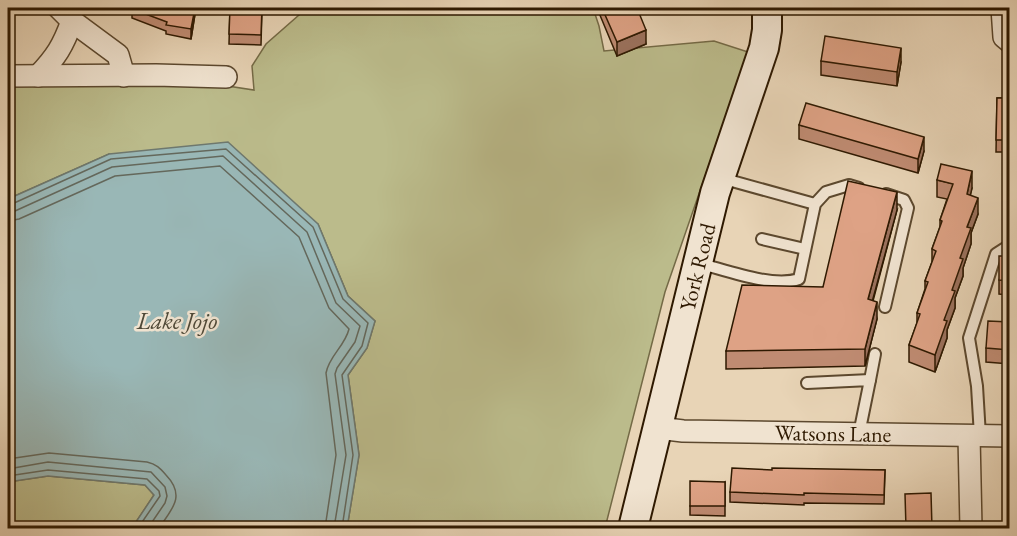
<svg xmlns="http://www.w3.org/2000/svg" width="1017" height="536" font-family="'EB Garamond',serif">
  <rect width="100%" height="100%" fill="#e8d4b6"/>
  <filter id="stains"><feTurbulence type="fractalNoise" baseFrequency=".00333" numOctaves="4"/><feColorMatrix values="0 0 0 0 .2 0 0 0 0 .09 0 0 0 0 .02 0 0 0 .5 -.17"/></filter>
  <radialGradient id="worn" r=".72"><stop offset=".6" stop-color="#630" stop-opacity="0"/><stop offset="1" stop-color="#630" stop-opacity=".3"/></radialGradient>
  <g fill="#bbbb8b" stroke="#746a46" stroke-width="1.5">
    <polygon points="307,8 593,8 599,26 604,51 714,41 748,52 665,292 605,528 347,528 359,455 348,375 367,348 375,321 348,296 318,224 109,154 8,199 8,72 149,74 254,90 252,66 266,44"/>
    <polygon points="48,476 145,485 154,495 134,525 129,528 8,528 8,482"/>
  </g>
  <polygon fill="#99b7b6" stroke="#6e786e" stroke-width="1.5" points="228,142 318,224 348,296 375,321 367,348 348,375 359,455 347,528 129,528 134,525 154,495 145,485 48,476 8,482 8,199 109,154"/>
  <g fill="none" stroke-linecap="round" stroke-linejoin="round">
    <g stroke="#64685c" stroke-width="1.5">
      <polyline points="8,204 12,204 111,159 226,149 313,227 343,299 368,323 362,346 342,375 353,455 342,528"/>
      <polyline points="8,212 15,211 112,167 223,156 307,232 336,303 360,326 355,342 337,368 335,374 346,455 334,528"/>
      <path d="M8,221l11,-2 96,-43 105,-10 79,71 30,71 20,21c-4,17 -20,27 -23,44l10,82 -11,73"/>
      <path d="M8,459l41,-6 98,9c9,2 13,6 19,13 20,21 6,34 -7,53"/>
      <polyline points="8,469 48,462 151,472 165,487 167,496 165,503 148,528"/>
      <polyline points="8,476 48,470 147,479 159,491 160,496 138,528"/>
    </g>
    <defs>
      <g id="lane">
        <polyline points="721,178 815,204"/>
        <polyline points="762,239 805,249"/>
        <path d="M698,263c28,7 74,25 101,16l16,-75 11,-12 23,-7 10,3"/>
        <polyline points="885,307 908,208 904,200 886,194"/>
        <polyline points="870,380 875,354"/>
        <polyline points="807,383 870,380 859,434"/>
        <polyline points="980,436 977,386 969,338 996,254 1010,245"/>
      </g>
      <g id="street">
        <polyline points="59,8 72,21 118,55 124,76"/>
        <polyline points="1002,8 1004,37 1010,42"/>
        <polyline points="8,76 156,75 226,77"/>
        <path d="M38,76c18,-19 25,-30 34,-55"/>
        <polyline points="658,428 683,431 1010,436"/>
        <polyline points="969,436 971,528"/>
      </g>
      <polyline id="secondary" points="633,528 715,193 764,48 767,30 767,8"/>
    </defs>
    <use href="#lane" stroke="#5c482e" stroke-width="14"/>
    <use href="#street" stroke="#5c482e" stroke-width="24"/>
    <use href="#secondary" stroke="#2e1901" stroke-width="32"/>
    <use href="#lane" stroke="#f0e3d0" stroke-width="10"/>
    <use href="#street" stroke="#f0e3d0" stroke-width="21"/>
    <use href="#secondary" stroke="#f0e3d0" stroke-width="28"/>
  </g>
  <g fill="#bf8b72" stroke="#2e1901" stroke-width="1.5">
    <polygon points="196,8 191,39 166,34 166,31 132,18 132,9"/>
    <polygon points="230,8 262,8 261,45 229,44"/>
    <polygon points="597,8 637,8 646,44 617,56"/>
    <polygon points="821,61 901,62 897,86 821,75"/>
    <polygon points="997,98 1010,98 1010,152 996,152"/>
    <polygon points="799,125 924,151 918,173 799,139"/>
    <polygon points="937,180 972,188 970,195 978,214 971,233 971,244 963,268 963,276 955,298 955,308 947,330 947,338 935,372 909,362 909,345 917,323 917,313 925,289 925,281 932,262 932,249 940,227 940,220 947,199 937,197"/>
    <polygon points="897,210 873,301 877,319 865,366 726,369 726,351 823,287"/>
    <polygon points="1010,256 1010,295 999,294 999,280"/>
    <polygon points="1010,322 1010,364 986,362 986,348"/>
    <polygon points="772,470 885,470 884,504 804,503 804,505 730,502 730,492"/>
    <polygon points="725,482 725,516 690,515 690,506"/>
  </g>
  <g fill="#9b715d" stroke="#2e1901" stroke-width="1.5">
    <polygon points="195,8 196,8 191,39 191,29"/>
    <polygon points="13,14 13,24 8,26 8,16"/>
    <polygon points="12,28 12,38 8,40 8,30"/>
    <polygon points="646,30 646,44 617,56 617,42"/>
    <polygon points="901,48 901,62 897,86 897,72"/>
    <polygon points="924,137 924,151 918,173 918,159"/>
    <polygon points="972,171 972,188 967,211 967,194"/>
    <polygon points="897,192 897,210 868,317 868,299"/>
    <polygon points="978,198 978,214 971,233 971,244 963,268 963,276 955,298 955,308 947,330 947,338 935,372 935,355 967,227"/>
    <polygon points="877,302 877,319 865,366 865,349"/>
  </g>
  <g fill="#dea285" stroke="#2e1901" stroke-width="1.5">
    <polygon points="8,8 11,8 13,14 8,16 12,28 8,30"/>
    <polygon points="133,8 195,8 191,29 166,25 167,22 132,9"/>
    <polygon points="230,8 262,8 261,35 229,34"/>
    <polygon points="602,8 637,8 646,30 617,42"/>
    <polygon points="825,36 901,48 897,72 821,61"/>
    <polygon points="997,98 1010,98 1010,140 996,140"/>
    <polygon points="806,103 924,137 918,159 799,125"/>
    <polygon points="941,164 972,171 967,194 978,198 967,227 971,228 960,258 963,259 952,290 955,291 944,320 947,321 935,355 909,345 920,314 917,313 928,282 925,281 936,251 932,249 942,221 940,220 953,184 937,180"/>
    <polygon points="848,181 897,192 868,299 877,302 865,349 726,351 742,285 823,287"/>
    <polygon points="999,256 1010,256 1010,281 999,280"/>
    <polygon points="988,321 1010,322 1010,350 986,348"/>
    <polygon points="732,468 772,470 772,468 885,470 884,495 804,493 804,495 730,492"/>
    <polygon points="690,481 725,482 725,506 690,506"/>
    <polygon points="931,493 932,528 906,528 905,494"/>
  </g>
  <g text-anchor="middle" stroke-width="5" stroke-linejoin="round" paint-order="stroke">
    <g font-size="22" fill="#2e1901" stroke="#f0e3d0">
      <text transform="translate(697 267) rotate(-76)" y="8">York Road</text>
      <text transform="translate(833 433) rotate(1)" y="8">Watsons Lane</text>
    </g>
    <g font-size="24" font-style="italic" fill="#4e4837" stroke="#f0e3d0">
      <text x="177" y="329">Lake Jojo</text>
    </g>
  </g>
  <rect width="1017" height="536" fill="none" stroke="#e8d4b6" stroke-width="30"/>
  <rect x="9" y="9" width="999" height="518" fill="none" stroke="#2e1901" stroke-width="3"/>
  <rect x="15" y="15" width="987" height="506" fill="none" stroke="#2e1901" stroke-width="1.5"/>
  <rect width="100%" height="100%" filter="url(#stains)"/>
  <rect width="100%" height="100%" fill="url(#worn)"/>
</svg>
